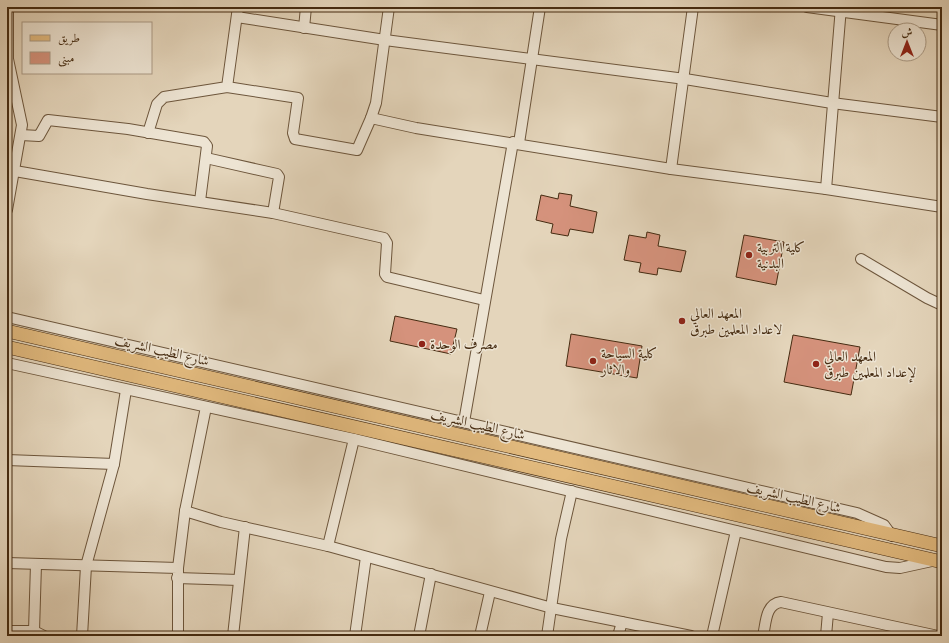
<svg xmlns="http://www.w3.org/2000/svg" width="949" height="643" font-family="'Gentium Book Plus',Amiri,serif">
  <rect width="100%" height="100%" fill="#e4d5bb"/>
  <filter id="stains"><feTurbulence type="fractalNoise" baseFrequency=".005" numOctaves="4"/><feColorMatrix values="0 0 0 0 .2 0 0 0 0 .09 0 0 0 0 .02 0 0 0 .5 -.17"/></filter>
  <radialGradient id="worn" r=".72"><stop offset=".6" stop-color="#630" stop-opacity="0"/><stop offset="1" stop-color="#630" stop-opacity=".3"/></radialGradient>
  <g fill="#d5927c" stroke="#452b11">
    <polygon points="559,193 572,195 570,206 597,212 593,233 570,229 568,236 551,233 553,224 536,220 541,195 558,199"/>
    <polygon points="647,232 660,235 658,246 686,251 681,272 658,268 657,275 639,272 641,263 624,260 629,235 646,238"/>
    <polygon points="744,235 784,242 776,285 736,277"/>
    <polygon points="395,316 457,329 451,354 390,341"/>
    <polygon points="571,334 642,346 637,378 566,366"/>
    <polygon points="793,335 860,347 851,395 784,382"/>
  </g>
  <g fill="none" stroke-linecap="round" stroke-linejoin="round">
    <defs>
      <g id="minor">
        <polyline points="389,7 376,103 371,118 416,128 671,169 826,189 942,207"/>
        <polyline points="807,7 942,25"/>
        <polyline points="237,17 385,40 685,79 832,103 942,117"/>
        <polyline points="304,28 306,7"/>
        <polyline points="227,87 298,98 293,133 295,139 357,150 371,118"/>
        <polyline points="148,133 157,104 164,97 227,87 238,7"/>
        <polyline points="21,135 39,136 48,120 128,129 204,142 207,146 200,201"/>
        <polyline points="519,143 540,7"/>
        <polyline points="206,158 277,174 279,177 273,213"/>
        <polyline points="671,169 693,7"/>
        <polyline points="15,171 147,194 273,213 384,238 387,243 385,274 387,277 484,300"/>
        <polyline points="826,189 841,7"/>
        <polyline points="7,210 22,125 8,59 8,7"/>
        <polyline points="861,259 927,298 942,305"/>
        <polyline points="7,317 857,513 884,525 892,536"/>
        <polyline points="7,363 354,439 886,567 900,568 932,561"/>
        <polyline points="464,422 513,142"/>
        <polyline points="7,460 114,464"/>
        <polyline points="185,511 206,407"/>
        <polyline points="328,546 354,439"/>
        <polyline points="7,563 178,568 178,636"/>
        <polyline points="178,568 185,511 221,522 328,546 552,608 691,636"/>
        <polyline points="177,578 239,580"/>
        <polyline points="7,631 34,631 44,636"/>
        <polyline points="34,631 36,564"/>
        <polyline points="82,636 86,566 114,464 126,390"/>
        <polyline points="233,636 245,527"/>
        <polyline points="355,636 366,557"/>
        <polyline points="419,636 431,574"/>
        <polyline points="480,636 490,592"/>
        <polyline points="547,636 561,539 572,491"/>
        <polyline points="618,636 622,622"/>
        <polyline points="712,636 736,531"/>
        <path d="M763,636c3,-12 2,-32 18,-34l157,34"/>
        <polyline points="826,636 828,613"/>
      </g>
      <g id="major">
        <polyline points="7,331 942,546"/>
        <polyline points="7,347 942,562"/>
      </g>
    </defs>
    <use href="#minor" stroke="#6d563c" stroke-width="12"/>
    <use href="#major" stroke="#452b11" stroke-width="14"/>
    <use href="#minor" stroke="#ede4d3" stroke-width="10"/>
    <use href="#major" stroke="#e2ba7e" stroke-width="13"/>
  </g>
  <g fill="#8f2418" stroke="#ede4d3" stroke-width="1.5">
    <circle cx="749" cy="255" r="4"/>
    <circle cx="682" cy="321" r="4"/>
    <circle cx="422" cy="344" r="4"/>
    <circle cx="593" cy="361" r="4"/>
    <circle cx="816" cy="364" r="4"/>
  </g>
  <g text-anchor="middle" stroke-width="3" stroke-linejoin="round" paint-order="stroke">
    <g font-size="14" fill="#452b11" stroke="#ede4d3" text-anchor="start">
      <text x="757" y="252">كلية التربية<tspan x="757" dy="16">البدنية</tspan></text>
      <text x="690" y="318">المعهد العالي<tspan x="690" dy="16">لاعداد المعلمين طبرق</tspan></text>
      <text x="430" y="349">مصرف الوحدة</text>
      <text x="601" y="358">كلية السياحة<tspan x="601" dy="16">والاثار</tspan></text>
      <text x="824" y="361">المعهد العالي<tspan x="824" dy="16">لإعداد المعلمين طبرق</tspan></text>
    </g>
    <g font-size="14" fill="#452b11" stroke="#ede4d3">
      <text transform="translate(162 350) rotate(13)" y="5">شارع الطيب الشريف</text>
      <text transform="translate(478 424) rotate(13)" y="5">شارع الطيب الشريف</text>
      <text transform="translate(794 497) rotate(13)" y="5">شارع الطيب الشريف</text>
    </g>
  </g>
  <rect width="949" height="643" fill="none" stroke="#e4d5bb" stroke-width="24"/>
  <rect x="8" y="8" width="933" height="627" fill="none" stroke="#452b11" stroke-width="2"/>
  <rect x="12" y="12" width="925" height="619" fill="none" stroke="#452b11"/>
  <rect x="22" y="22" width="130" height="52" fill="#ede4d3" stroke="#aa9a85"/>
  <rect x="30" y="35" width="20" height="6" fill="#e2ba7e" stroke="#aa9a85"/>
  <text x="58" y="42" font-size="12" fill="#452b11">طريق</text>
  <rect x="30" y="52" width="20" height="12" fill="#d5927c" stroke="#aa9a85"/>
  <text x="58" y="62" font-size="12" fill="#452b11">مبنى</text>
  <g transform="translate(907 42)"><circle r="19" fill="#ede4d3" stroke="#aa9a85"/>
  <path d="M0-3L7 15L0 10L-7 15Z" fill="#8f2418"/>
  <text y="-6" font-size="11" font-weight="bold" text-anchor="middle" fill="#452b11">ش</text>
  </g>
  <rect width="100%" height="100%" filter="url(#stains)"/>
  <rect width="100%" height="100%" fill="url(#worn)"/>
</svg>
